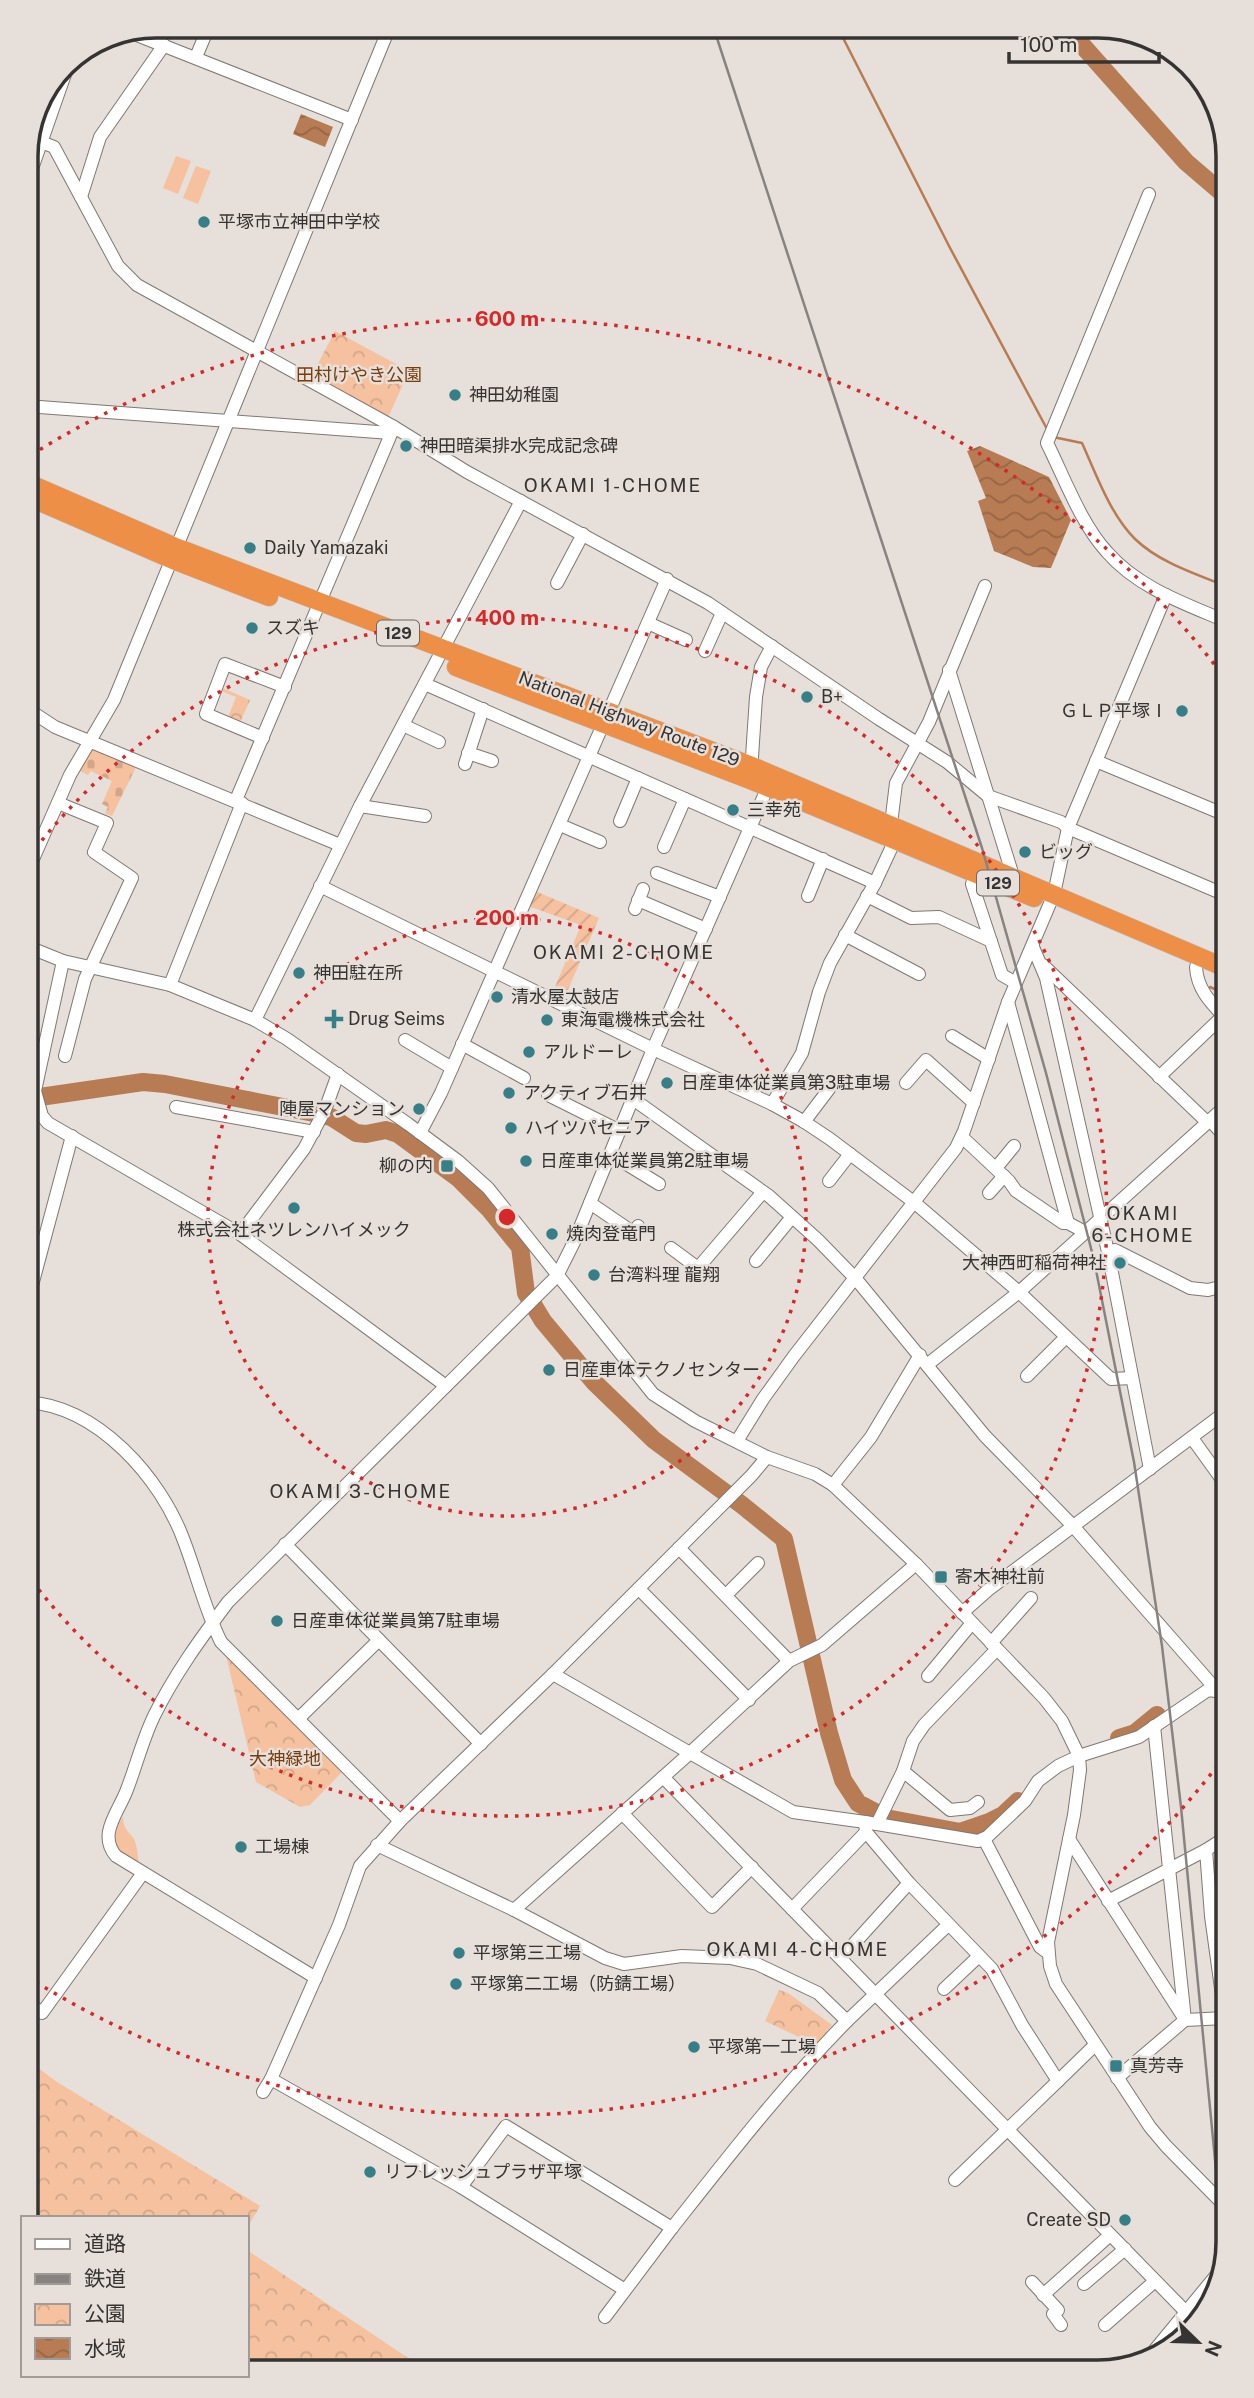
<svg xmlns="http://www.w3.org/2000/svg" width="1254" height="2398" font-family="'Public Sans','Noto Sans JP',sans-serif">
  <defs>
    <pattern id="cemetery-stones" width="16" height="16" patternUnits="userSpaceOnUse" patternTransform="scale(1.75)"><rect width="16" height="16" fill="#f5c19e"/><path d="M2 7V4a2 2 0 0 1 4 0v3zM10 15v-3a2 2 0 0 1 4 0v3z" fill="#d3a689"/></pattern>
    <pattern id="park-crowns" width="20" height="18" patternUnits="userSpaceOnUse" patternTransform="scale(1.75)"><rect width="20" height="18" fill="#f5c19e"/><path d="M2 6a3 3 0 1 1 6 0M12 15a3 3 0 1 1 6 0" fill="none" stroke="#d3a689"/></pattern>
    <pattern id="garden-furrows" width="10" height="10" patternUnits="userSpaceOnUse" patternTransform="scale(1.75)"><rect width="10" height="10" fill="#f5c19e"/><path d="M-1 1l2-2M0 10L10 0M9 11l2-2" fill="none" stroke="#d3a689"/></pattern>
    <pattern id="water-waves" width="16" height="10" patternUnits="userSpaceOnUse" patternTransform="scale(1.75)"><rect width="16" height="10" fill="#b77c53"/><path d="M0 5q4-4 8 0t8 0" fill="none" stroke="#966645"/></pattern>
  </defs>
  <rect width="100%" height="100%" fill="#e6dfda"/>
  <g fill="#f5c19e">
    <polygon points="176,156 191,161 178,194 163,188"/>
    <polygon points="196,166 211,171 198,204 183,198"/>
    <path d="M123,1817c0,16 11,16 13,28 2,6 1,12 3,18l-25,-15v-18z"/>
  </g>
  <polygon fill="url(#cemetery-stones)" points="93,747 137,765 112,816 105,813 108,807 102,804 112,781 91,771 88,775 78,770"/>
  <g fill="url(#park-crowns)">
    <polygon points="335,331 409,371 387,420 310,379"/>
    <polygon points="220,687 250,700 238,727 226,722 236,697 219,690"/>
    <polygon points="225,1651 343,1771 310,1805 300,1807 256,1782"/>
    <polygon points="779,1990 788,1993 832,2025 816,2045 765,2021"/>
    <polygon points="26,2059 57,2082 260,2206 247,2228 247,2218 26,2218"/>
    <polygon points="247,2250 429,2372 247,2372"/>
  </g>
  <polygon fill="url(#garden-furrows)" points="535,891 599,918 567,992 555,987 581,925 528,906"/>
  <g fill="url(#water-waves)">
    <polygon points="301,114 333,127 325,147 293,134"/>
    <polygon points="980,446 1049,477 1071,520 1051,568 1033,567 994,551 978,501 986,498 967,451"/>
  </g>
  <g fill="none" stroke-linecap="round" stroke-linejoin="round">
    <g stroke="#b77c53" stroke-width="2.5">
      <polyline points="837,26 949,246 1047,429"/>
      <path d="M1053,437l29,6c14,31 28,71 53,96 25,24 61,35 93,48"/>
      <polyline points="1210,987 1228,995"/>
    </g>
    <g stroke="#b77c53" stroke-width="18">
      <polyline points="1066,27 1186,162 1228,198"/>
      <polyline points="26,1099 143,1082 165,1084 314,1113 331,1117 356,1133 366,1134 386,1130 398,1134 458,1178 490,1210 520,1247 526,1293 543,1321 594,1382 654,1440 742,1505 784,1539 829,1733 843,1780 858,1803 886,1818 960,1832 989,1822 1003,1815 1018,1801"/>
      <polyline points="1119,1738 1135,1733 1157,1715"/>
    </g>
    <defs>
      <g id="minor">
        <polyline points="129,32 352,120"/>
        <polyline points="196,57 209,26"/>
        <polyline points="31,138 54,147 118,266 137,285 394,427 467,472 708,603 879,719 947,762 988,796 1061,822 1068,828 1054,894 1008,1002 964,1131 956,1148 794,1356 763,1399 737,1441"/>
        <polyline points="27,183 70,60"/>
        <path d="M1149,194l-102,249c17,34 34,81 60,109 31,36 79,52 121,70"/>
        <polyline points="81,197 100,137 164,45"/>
        <polyline points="26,406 391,433"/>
        <polyline points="557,583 583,534"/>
        <polyline points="1166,595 1068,828 1228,896"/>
        <polyline points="648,623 686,640"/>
        <polyline points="705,651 722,613"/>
        <polyline points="949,670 1013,876"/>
        <polyline points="425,684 875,883"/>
        <polyline points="26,708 55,727 340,845"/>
        <polyline points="403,725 439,742"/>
        <polyline points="263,738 206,714 225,664 285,687"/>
        <polyline points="468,753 492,761"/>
        <polyline points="1096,761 1228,816"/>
        <polyline points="465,764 483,709"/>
        <polyline points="751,772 756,697 761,667 772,646"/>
        <polyline points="236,800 394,427"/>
        <polyline points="58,803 107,823 94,852 132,878 85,979 65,1056"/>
        <polyline points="360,806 425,816"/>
        <polyline points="620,821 638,778"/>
        <polyline points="891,824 896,783 929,722 985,586"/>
        <polyline points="560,825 600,842"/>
        <polyline points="664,847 685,799"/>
        <polyline points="657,873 720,897"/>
        <polyline points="976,874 972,884 1002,975 1016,983"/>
        <polyline points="26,875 70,775 114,700 390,26"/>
        <polyline points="320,886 653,1049 772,1104 803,1121 830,1139 915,1203 1019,1292 1111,1379 1132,1378"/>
        <polyline points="808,896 823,859"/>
        <polyline points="867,896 911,918 939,917 991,941"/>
        <polyline points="638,900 706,929"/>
        <polyline points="635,909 643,889"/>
        <polyline points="845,935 919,974"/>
        <polyline points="26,946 63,961 170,985 255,1020 287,1039 408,1124 458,1161 488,1188 653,1394 695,1421 767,1457 815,1474 833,1485 916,1564 1044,1698 1062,1721 1079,1756 1080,1770 1074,1815 1048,1942 1050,1966 1056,1984 1150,2127 1166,2146 1228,2209"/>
        <polyline points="1033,947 1046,978 1108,1252 1150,1469"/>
        <polyline points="63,961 35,1091 42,1116 48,1123 240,1234 446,1386"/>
        <polyline points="1043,965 1207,1122"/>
        <path d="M1196,967c1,23 16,37 32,54"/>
        <polyline points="170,985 242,803"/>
        <polyline points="1008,1002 1068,1223"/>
        <polyline points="255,1020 360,806 521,501"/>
        <polyline points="952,1036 989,1059"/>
        <polyline points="405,1040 452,1068"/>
        <polyline points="462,1044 524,1078"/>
        <polyline points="26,1058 43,1054"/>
        <polyline points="1159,1077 1223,1016"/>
        <polyline points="906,1083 926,1060 974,1103"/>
        <polyline points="548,1095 620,1131"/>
        <polyline points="633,1099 769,1196 818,1240 856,1279 985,1436 1073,1526 1228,1703"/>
        <polyline points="772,1104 802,1053 819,992 830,963 875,883 895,840"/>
        <polyline points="176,1107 314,1132"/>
        <polyline points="1210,1120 1228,1140"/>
        <polyline points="804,1122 829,1089"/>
        <polyline points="420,1133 441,1093 667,579"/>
        <polyline points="962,1137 1009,1181 1016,1191 1063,1223 1068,1223 1085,1232"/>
        <polyline points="610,1154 659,1184"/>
        <polyline points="996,1168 1014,1146"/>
        <polyline points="829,1181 850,1154"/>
        <polyline points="989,1193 1004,1176"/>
        <polyline points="590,1203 631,1231 635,1231 638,1226"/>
        <polyline points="240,1234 304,1149 325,1110 338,1074"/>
        <polyline points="671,1248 698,1268 763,1192"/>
        <polyline points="1108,1252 1115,1250 1190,1288 1208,1290 1228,1285"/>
        <polyline points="756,1261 792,1217"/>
        <polyline points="26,1308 72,1136"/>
        <polyline points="928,1364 1019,1292 1228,1104"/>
        <polyline points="1027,1376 1066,1337"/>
        <path d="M26,1402c72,4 135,76 158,139 13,34 21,69 37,101l179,179"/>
        <polyline points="1192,1438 1228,1488"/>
        <polyline points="833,1485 871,1437 920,1355"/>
        <polyline points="285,1544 481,1744"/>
        <polyline points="679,1548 789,1661"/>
        <polyline points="639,1589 749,1700"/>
        <polyline points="726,1595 758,1563"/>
        <polyline points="962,1613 988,1590 1228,1410"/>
        <polyline points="991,1643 1031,1598"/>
        <polyline points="928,1676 972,1623"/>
        <polyline points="298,1719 379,1640"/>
        <polyline points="1154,1726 1185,2020"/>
        <polyline points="903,1771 950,1810 970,1808 978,1802"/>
        <polyline points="663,1777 1185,2311"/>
        <polyline points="622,1813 712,1907 752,1867"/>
        <polyline points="865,1822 793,1812 690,1753 789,1661 822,1645 916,1564"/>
        <polyline points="877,1824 903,1771 913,1741 924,1725 997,1649"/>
        <polyline points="984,1839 1040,1947 1048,1953"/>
        <polyline points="1069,1839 1184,2018"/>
        <polyline points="377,1845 514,1910 605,1958 624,1964 682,1956 730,1958 757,1964 818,1993 847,2021 948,1925"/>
        <polyline points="1206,1850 1211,1916 1228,2039"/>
        <polyline points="1108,1901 1206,1850 1228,1836"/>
        <polyline points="792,1909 866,1832"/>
        <polyline points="514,1910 690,1753 553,1674"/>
        <polyline points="841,1958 909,1883"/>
        <path d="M316,1978l-200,-122c-18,-21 1,-42 10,-64 10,-25 16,-51 28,-76 20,-41 47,-78 74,-114l329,-326 17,-34 79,-193 117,-267"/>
        <polyline points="944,1989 979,1956"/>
        <polyline points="26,2001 42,2013 143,1873"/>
        <polyline points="1095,2045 1058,2081 1022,2025 992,1969 909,1883 866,1832 865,1822 978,1841 987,1837 1025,1801 1038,1781 1058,1766 1079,1756 1139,1737 1208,1690 1216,1691"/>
        <polyline points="1117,2078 1185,2020 1225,2018"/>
        <polyline points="263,2092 271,2079"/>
        <polyline points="955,2180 1058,2081"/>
        <polyline points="461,2187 506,2126 672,2228 605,2317"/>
        <path d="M672,2228c56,-71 111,-142 175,-207"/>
        <polyline points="1032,2282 1058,2310 1053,2314 1061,2325"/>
        <polyline points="1084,2284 1125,2249"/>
        <polyline points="625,2290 461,2187 271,2079 339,1925 360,1866 400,1821 553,1674 751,1476 767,1457"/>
        <polyline points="1043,2295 1110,2235"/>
        <polyline points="1105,2325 1155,2281"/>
        <polyline points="1144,2363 1219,2272"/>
      </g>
      <g id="highway">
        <polyline points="26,482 178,548 752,766 1228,969"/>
        <polyline points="26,496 173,560 269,597"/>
        <polyline points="456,667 750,780 1034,898"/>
      </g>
    </defs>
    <use href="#minor" stroke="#7f7874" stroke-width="14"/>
    <use href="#highway" stroke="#bfbebd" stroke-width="19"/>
    <use href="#minor" stroke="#fff" stroke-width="12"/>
    <use href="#highway" stroke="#ee8f47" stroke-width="18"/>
    <polyline stroke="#888380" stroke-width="2.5" points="713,26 982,848 1046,1073 1094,1260 1134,1462 1162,1646 1181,1807 1224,2253"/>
  </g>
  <g fill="none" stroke="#d62828" stroke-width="3.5" stroke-dasharray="3.5 7">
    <circle cx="507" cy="1217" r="299"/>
    <path d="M29 857A599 599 0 1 1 29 1577"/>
    <path d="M1224 1757A898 898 0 0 1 31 1979M31 455A898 898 0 0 1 1224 677"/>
  </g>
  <g fill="#377f87" stroke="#e6dfda" stroke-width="2.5">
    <circle cx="204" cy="222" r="7"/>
    <circle cx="455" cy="395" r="7"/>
    <circle cx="406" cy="446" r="7"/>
    <circle cx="250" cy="548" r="7"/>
    <circle cx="252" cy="628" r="7"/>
    <circle cx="807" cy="697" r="7"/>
    <circle cx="1182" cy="711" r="7"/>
    <circle cx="733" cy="810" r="7"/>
    <circle cx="1025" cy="852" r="7"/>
    <circle cx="299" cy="973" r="7"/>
    <circle cx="497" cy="997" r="7"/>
    <path d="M330.5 1008.5h7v7h7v7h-7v7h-7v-7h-7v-7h7z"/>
    <circle cx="547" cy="1020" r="7"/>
    <circle cx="529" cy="1052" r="7"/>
    <circle cx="667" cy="1083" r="7"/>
    <circle cx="509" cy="1093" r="7"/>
    <circle cx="419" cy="1109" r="7"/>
    <circle cx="511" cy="1128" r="7"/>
    <circle cx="526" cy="1161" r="7"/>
    <rect x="440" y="1159" width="14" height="14" rx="3.5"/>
    <circle cx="294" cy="1208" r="7"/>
    <circle cx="552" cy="1234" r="7"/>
    <circle cx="1120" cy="1263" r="7"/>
    <circle cx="594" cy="1275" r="7"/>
    <circle cx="549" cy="1370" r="7"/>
    <rect x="934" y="1570" width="14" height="14" rx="3.5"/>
    <circle cx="277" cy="1621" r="7"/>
    <circle cx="241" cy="1847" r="7"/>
    <circle cx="459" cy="1953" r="7"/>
    <circle cx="456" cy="1984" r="7"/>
    <circle cx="694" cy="2047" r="7"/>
    <rect x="1109" y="2059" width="14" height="14" rx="3.5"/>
    <circle cx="370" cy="2172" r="7"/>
    <circle cx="1125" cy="2220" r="7"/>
  </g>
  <g text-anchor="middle" stroke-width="5" stroke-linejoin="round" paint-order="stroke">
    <g fill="#e6dfda" stroke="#6b6764" stroke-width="2">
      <rect x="377" y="620.5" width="42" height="25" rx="5"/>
      <rect x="977" y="870.5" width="42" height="25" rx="5"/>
    </g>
    <g font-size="16" font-weight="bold" fill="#363432">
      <text x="398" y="639">129</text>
      <text x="998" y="889">129</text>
    </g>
    <g font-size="18" fill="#363432" stroke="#e6dfda" text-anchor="start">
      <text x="218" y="228">平塚市立神田中学校</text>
      <text x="469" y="401">神田幼稚園</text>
      <text x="420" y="452">神田暗渠排水完成記念碑</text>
      <text x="264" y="554">Daily Yamazaki</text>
      <text x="266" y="634">スズキ</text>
      <text x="821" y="703">B+</text>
      <text x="1168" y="717" text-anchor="end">ＧＬＰ平塚Ⅰ</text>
      <text x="747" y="816">三幸苑</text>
      <text x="1039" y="858">ビッグ</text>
      <text x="313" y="979">神田駐在所</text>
      <text x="511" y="1003">清水屋太鼓店</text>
      <text x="348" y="1025">Drug Seims</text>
      <text x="561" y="1026">東海電機株式会社</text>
      <text x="543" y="1058">アルドーレ</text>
      <text x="681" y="1089">日産車体従業員第3駐車場</text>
      <text x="523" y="1099">アクティブ石井</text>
      <text x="405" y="1115" text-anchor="end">陣屋マンション</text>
      <text x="525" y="1134">ハイツパセニア</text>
      <text x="540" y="1167">日産車体従業員第2駐車場</text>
      <text x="433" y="1172" text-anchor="end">柳の内</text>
      <text x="294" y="1236" text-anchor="middle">株式会社ネツレンハイメック</text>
      <text x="566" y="1240">焼肉登竜門</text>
      <text x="1106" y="1269" text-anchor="end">大神西町稲荷神社</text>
      <text x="608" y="1281">台湾料理 龍翔</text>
      <text x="563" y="1376">日産車体テクノセンター</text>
      <text x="955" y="1583">寄木神社前</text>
      <text x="291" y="1627">日産車体従業員第7駐車場</text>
      <text x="255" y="1853">工場棟</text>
      <text x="473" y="1959">平塚第三工場</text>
      <text x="470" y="1990">平塚第二工場（防錆工場）</text>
      <text x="708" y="2053">平塚第一工場</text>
      <text x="1130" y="2072">真芳寺</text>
      <text x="384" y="2178">リフレッシュプラザ平塚</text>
      <text x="1111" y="2226" text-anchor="end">Create SD</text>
    </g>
    <g font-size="18" fill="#763d0d" stroke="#e6dfda">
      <text x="359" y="381">田村けやき公園</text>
      <text x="285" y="1765">大神緑地</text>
    </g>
    <g font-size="18" fill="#363432" stroke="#e6dfda">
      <text transform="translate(629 719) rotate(21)" y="6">National Highway Route 129</text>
    </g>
    <g font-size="19" letter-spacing="2" fill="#363432" stroke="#e6dfda">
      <text x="613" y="492">OKAMI 1-CHOME</text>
      <text x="624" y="959">OKAMI 2-CHOME</text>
      <text x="1143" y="1220">OKAMI<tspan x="1143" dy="22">6-CHOME</tspan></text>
      <text x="361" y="1498">OKAMI 3-CHOME</text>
      <text x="798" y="1956">OKAMI 4-CHOME</text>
    </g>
  </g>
  <path d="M0 0H1254V2398H0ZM156 38H1098A118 118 0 0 1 1216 156V2242A118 118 0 0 1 1098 2360H156A118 118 0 0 1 38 2242V156A118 118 0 0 1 156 38Z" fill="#e6dfda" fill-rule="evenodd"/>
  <path fill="none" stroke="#363432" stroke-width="3.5" d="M156 38H1098A118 118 0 0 1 1216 156V2242A118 118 0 0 1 1098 2360H156A118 118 0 0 1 38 2242V156A118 118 0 0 1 156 38Z"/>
  <circle cx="507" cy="1217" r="10" fill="#d62828" stroke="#e6dfda" stroke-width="3.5"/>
  <g font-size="21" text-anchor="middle" font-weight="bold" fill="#d62828" stroke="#e6dfda" stroke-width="5" stroke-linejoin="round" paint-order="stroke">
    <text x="507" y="326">600 m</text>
    <text x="507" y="625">400 m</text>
    <text x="507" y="925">200 m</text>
  </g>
  <rect x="21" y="2216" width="228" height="161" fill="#e6dfda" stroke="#a09b97" stroke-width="2"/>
  <rect x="35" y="2239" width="35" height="10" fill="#ffffff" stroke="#a09b97" stroke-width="2"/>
  <text x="84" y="2251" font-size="21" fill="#363432">道路</text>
  <rect x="35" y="2274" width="35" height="10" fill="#888380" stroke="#a09b97" stroke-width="2"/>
  <text x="84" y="2286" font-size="21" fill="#363432">鉄道</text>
  <rect x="35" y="2304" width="35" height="21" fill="url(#park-crowns)" stroke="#a09b97" stroke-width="2"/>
  <text x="84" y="2321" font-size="21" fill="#363432">公園</text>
  <rect x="35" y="2338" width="35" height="21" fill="url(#water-waves)" stroke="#a09b97" stroke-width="2"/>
  <text x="84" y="2356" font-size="21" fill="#363432">水域</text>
  <g transform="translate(1198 2342) rotate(113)" stroke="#e6dfda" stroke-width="5" paint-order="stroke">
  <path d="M0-5L12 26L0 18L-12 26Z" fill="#363432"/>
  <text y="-10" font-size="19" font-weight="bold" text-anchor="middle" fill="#363432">N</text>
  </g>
  <path d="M1009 52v10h150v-10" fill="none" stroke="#363432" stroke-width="3.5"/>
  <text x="1020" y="52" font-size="21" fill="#363432" stroke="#e6dfda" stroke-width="5" paint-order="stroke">100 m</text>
</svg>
